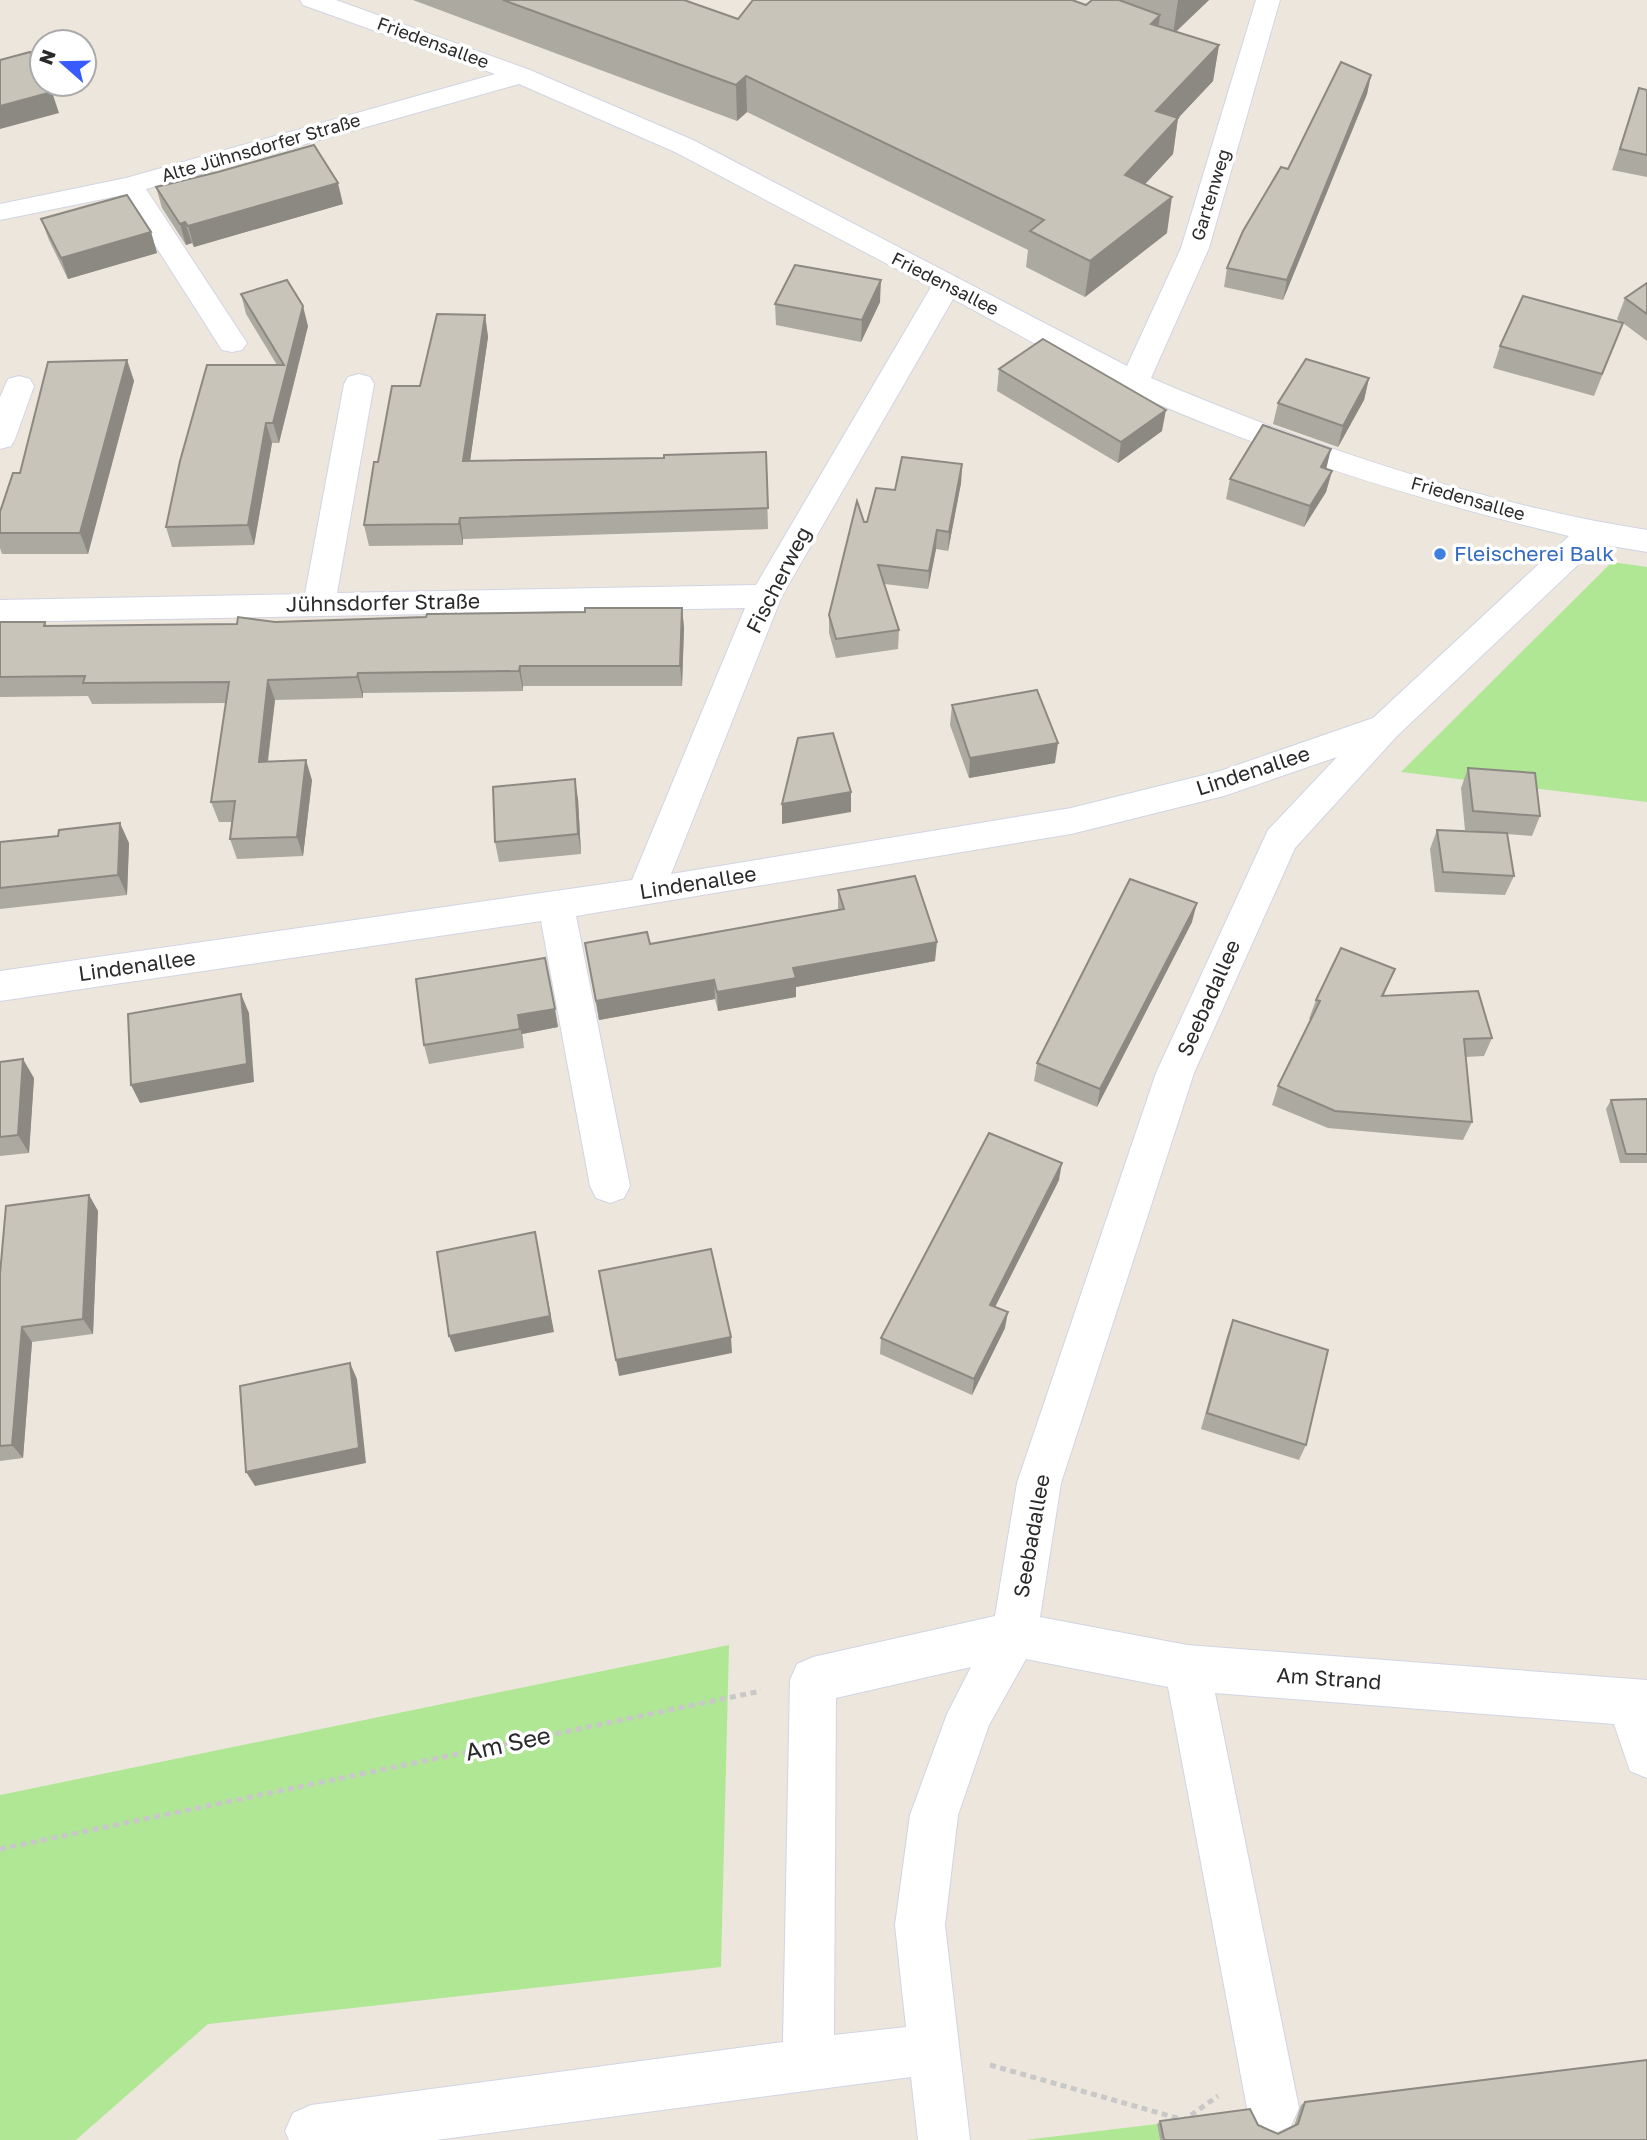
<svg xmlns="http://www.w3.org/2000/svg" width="1647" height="2140" font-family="'Golos Text',sans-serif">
  <rect width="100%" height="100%" fill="#ede6dc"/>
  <g fill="#b0e795">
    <polygon points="1612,562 1647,567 1647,802 1401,772"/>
    <polygon points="729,1645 721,1967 208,2024 76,2140 0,2140 0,1795"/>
    <polygon points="1157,2124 1160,2140 1025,2140"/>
  </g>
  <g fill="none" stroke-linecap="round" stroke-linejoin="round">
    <defs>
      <g id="minor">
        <path d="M300,0h36l194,70 163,70 434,226 54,-118 75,-248h24l-71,248 -58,130c154,66 330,126 496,152v22l-47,-8 -203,192 -102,112 -101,225 -133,410 -21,134 147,28 460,35v98l-17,-7 -16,-47 -399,-31 84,415 -8,18 -18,8 -18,-8 -8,-18 -79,-421 -142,-28 -37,66 -31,90 -13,110 25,215h-52l-7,-63 -475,63h-147l-4,-9 8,-18 18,-8 472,-63 7,-362 7,-16 16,-7 182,-41 22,-133 139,-410 112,-243 69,-73 -113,39 -153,38 -495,82 54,270 -6,12 -14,5 -14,-5 -6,-12 -49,-265 -541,80v-30l632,-91 113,-272 -745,14v-22l305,-6 39,-210 4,-7 11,-3 11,3 4,7 -37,209 419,-8 175,-298 -256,-135 -156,-68 -373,105 101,154 -5,7 -10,2 -10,-2 -99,-155 -123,25v-16l126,-26 369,-104 -192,-69zM953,299c57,30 114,64 173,91 142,64 292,110 443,146l-196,182 -153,53 -149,37 -400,66 111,-278zM971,1667l-24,47 -37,101 -15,110 11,102 -72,8 2,-337z"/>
        <polygon points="19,376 30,379 34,386 15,439 11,446 0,449 0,397 8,379"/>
      </g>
    </defs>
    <use href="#minor" stroke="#d1d4e4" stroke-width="2"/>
    <g stroke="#c8c8c8" stroke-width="5" stroke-dasharray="6 4.5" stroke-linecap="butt">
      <polyline points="0,1849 761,1691"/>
      <polyline points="990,2065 1184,2120 1218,2096"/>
    </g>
    <use href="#minor" fill="#fff" fill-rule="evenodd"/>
  </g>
  <g fill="#aca9a0">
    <polygon points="413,0 684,0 738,19 1086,5 1092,0 1209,0 1176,32 1219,45 1213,81 1178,118 1173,154 1145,184 1167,233 1085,297 1026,267 1028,250 747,112 737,121"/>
    <polygon points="1371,75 1367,94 1283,300 1224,287 1227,268"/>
    <polygon points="1639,88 1647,90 1647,177 1612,170"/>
    <polygon points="156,187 343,204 194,247 192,243 186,245 162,208"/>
    <polygon points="41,219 151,232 157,253 68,279 49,240"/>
    <polygon points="1647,283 1647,341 1623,323 1594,396 1493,368 1500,346 1622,323 1617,319 1625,298"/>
    <polygon points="241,294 308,326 279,443 272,443 254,545 172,547 166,527 277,365 246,314"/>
    <polygon points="880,302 861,342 776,325 775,304"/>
    <polygon points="485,315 488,337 470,461 664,458 766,452 768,529 463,539 463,545 369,546 364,525 378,462"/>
    <polygon points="127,360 134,381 88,554 2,554 0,548 0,512"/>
    <polygon points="999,369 1162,431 1118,463 997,391"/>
    <polygon points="1369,378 1364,400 1338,447 1273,424 1278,403"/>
    <polygon points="962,464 961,483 948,551 936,549 928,589 884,584 899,630 898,649 836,658 829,633 829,615 864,522 867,522 895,490"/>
    <polygon points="1326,469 1332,471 1326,492 1304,527 1226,499 1230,479"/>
    <polygon points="682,608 684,628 682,686 523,686 523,691 363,693 363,698 275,700 268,762 312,780 303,856 237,859 230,839 232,822 219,822 211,802 226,703 92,704 88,696 0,697 0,622 45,622 47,626 237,624 275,622 585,612"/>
    <polygon points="952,705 1055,763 969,778 950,725"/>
    <polygon points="1468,768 1540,816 1532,836 1507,834 1514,876 1505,895 1435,892 1430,849 1437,830 1484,832 1465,830 1461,788"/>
    <polygon points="578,799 581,854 499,862 495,842"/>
    <polygon points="0,842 129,843 127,895 0,909"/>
    <polygon points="838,890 935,961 796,987 796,997 718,1011 715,999 599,1020 585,943 650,944 838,910"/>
    <polygon points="1192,922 1097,1107 1034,1081 1037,1063"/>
    <polygon points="545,958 558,1027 522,1034 524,1048 429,1064 424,1045"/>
    <polygon points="1395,969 1384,995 1492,1038 1484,1056 1466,1057 1472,1122 1463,1140 1328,1128 1272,1105 1278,1086 1311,1019 1309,1019 1316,1000"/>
    <polygon points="0,1062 34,1078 29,1153 0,1156"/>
    <polygon points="1647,1099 1647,1163 1620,1163 1606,1109 1611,1100"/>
    <polygon points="1059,1180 995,1307 1005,1328 972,1395 880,1354 881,1338"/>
    <polygon points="89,1195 98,1211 93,1334 32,1342 23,1458 0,1461 0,1274"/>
    <polygon points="1233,1320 1306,1445 1299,1460 1201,1429 1227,1336"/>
    <polygon points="1305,2102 1647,2140 1160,2140 1157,2124 1160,2121 1258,2125 1278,2134 1294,2126 1301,2105"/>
  </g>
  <g fill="#8c8982">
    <polygon points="1178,0 1209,0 1173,34"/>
    <polygon points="1160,15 1155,51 1151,24"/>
    <polygon points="1219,45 1213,81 1151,147 1156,111"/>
    <polygon points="1371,75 1367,94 1283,300 1287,280"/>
    <polygon points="746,76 747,112 737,121 736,85"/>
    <polygon points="52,92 59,113 0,129 0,106"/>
    <polygon points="1178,118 1173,154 1120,211 1125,175"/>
    <polygon points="338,183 343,204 194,247 188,226"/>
    <polygon points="1172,197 1167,233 1085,297 1090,261"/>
    <polygon points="185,222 192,243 186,245 180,224"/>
    <polygon points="151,232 157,253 68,279 61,258"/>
    <polygon points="881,280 880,302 861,342 862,320"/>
    <polygon points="303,306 308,326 279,443 273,423"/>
    <polygon points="485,315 488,337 467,482 463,461"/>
    <polygon points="127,360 134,381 88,554 80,533"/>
    <polygon points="1369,378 1364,400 1338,447 1343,426"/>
    <polygon points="1166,410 1162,431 1118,463 1121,442"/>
    <polygon points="266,423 272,443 254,545 248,525"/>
    <polygon points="1331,449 1326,470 1321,467"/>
    <polygon points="962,464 961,483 948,551 949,532"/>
    <polygon points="1332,471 1326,492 1304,527 1310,506"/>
    <polygon points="460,518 463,539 463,545 459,524"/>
    <polygon points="937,530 936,549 928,589 929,571"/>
    <polygon points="682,608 684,628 682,686 680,666"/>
    <polygon points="520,666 523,686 523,691 519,671"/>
    <polygon points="358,673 363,693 363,698 357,677"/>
    <polygon points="268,680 275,700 265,782 259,762"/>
    <polygon points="1058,743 1055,763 969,778 970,758"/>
    <polygon points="306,760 312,780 303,856 297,837"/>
    <polygon points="575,779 578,799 581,854 578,834"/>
    <polygon points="851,792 851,812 782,824 782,804"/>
    <polygon points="120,823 129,843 127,895 118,875"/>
    <polygon points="1197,903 1192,922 1097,1107 1100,1089"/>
    <polygon points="937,942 935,961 796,987 796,997 718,1011 717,992 793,968"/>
    <polygon points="714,980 715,999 599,1020 596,1001"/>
    <polygon points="241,994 249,1013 254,1082 140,1103 131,1085"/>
    <polygon points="555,1009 558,1027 522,1034 524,1048 518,1015"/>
    <polygon points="23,1059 34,1078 29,1153 18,1135"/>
    <polygon points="1062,1163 1059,1180 988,1321 990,1305"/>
    <polygon points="89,1195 98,1211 93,1334 83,1319"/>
    <polygon points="535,1232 554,1332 455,1352 449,1336"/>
    <polygon points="1008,1312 1005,1328 972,1395 974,1379"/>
    <polygon points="22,1327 32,1342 23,1458 12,1445"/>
    <polygon points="731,1337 732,1353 619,1376 616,1360"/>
    <polygon points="350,1363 357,1379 366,1463 255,1486 246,1472"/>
  </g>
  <g fill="#c8c4ba" stroke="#8c8982" stroke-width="2">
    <polygon points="503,0 684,0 738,19 753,0 1072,0 1086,5 1092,0 1119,0 1160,15 1151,24 1219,45 1156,111 1178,118 1125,175 1172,197 1090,261 1030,231 1044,220 746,76 736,85"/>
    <polygon points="30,52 42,74 42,84 47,84 52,92 0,106 0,60"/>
    <polygon points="1341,62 1371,75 1287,280 1227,268 1243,231 1281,167 1288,169"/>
    <polygon points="1639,88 1647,90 1647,155 1620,149"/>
    <polygon points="314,145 338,183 188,226 185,222 180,224 156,187 218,172"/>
    <polygon points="127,195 151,232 61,258 41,219"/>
    <polygon points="795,265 881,280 862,320 775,304"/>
    <polygon points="287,280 303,306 273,423 266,423 248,525 166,527 180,461 207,365 284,365 241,294"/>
    <polygon points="1647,283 1647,314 1625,298"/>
    <polygon points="1523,296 1623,323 1602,374 1500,346"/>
    <polygon points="437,314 485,315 463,461 664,458 664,455 766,452 768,508 460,518 459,524 364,525 374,462 378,462 392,386 420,386"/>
    <polygon points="1043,339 1166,410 1121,442 999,369"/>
    <polygon points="1306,359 1369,378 1343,426 1278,403"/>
    <polygon points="127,360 80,533 0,533 0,512 13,473 20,473 48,362"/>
    <polygon points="1263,425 1331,449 1321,467 1332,471 1310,506 1230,479"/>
    <polygon points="902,457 962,464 949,532 937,530 929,571 878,565 899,630 836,639 829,615 857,501 864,522 867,522 876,488 895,490"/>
    <polygon points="585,608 682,608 680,666 520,666 519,671 358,673 357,677 268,680 259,762 306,760 297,837 230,839 235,801 211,802 229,682 83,683 85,676 0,677 0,622 45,622 44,626 237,624 238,617 275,622 426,617 427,614 585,612"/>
    <polygon points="1037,690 1058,743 970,758 952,705"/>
    <polygon points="833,733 851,792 782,804 798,738"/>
    <polygon points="1468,768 1535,773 1540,816 1473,811"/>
    <polygon points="575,779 578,834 495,842 493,787"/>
    <polygon points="120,823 118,875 0,888 0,842 58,836 59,830"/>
    <polygon points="1437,830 1507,833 1514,876 1443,872"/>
    <polygon points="915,876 937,942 793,968 796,978 717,992 714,980 596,1001 585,943 647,932 650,944 844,909 838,890"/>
    <polygon points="1130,879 1197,903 1100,1089 1037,1063"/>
    <polygon points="1341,948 1395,969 1382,996 1478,991 1492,1038 1464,1039 1472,1122 1335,1111 1278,1086 1320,1001 1316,1000"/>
    <polygon points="545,958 555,1009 518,1015 520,1029 424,1045 416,979"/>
    <polygon points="241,994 247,1064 131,1085 128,1014"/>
    <polygon points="23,1059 18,1135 0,1137 0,1062"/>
    <polygon points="1647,1099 1647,1154 1626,1154 1611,1100"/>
    <polygon points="989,1133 1062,1163 990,1305 1008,1312 974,1379 881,1338"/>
    <polygon points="89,1195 83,1319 22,1327 12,1445 0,1446 0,1274 6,1206"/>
    <polygon points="535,1232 550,1316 449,1336 437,1252"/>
    <polygon points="711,1249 731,1337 616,1360 599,1271"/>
    <polygon points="1233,1320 1328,1350 1306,1445 1207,1413"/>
    <polygon points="350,1363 359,1448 246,1472 240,1386"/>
    <polygon points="1647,2060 1647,2140 1164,2140 1160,2121 1250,2109 1258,2125 1278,2134 1298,2124 1305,2102"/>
  </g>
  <circle fill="#3f7fe0" stroke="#fff" stroke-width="2.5" cx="1440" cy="554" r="7"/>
  <g text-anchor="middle" stroke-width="7" stroke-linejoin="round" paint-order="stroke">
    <g font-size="18" fill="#2a2a2a" stroke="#fff">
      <text transform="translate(433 43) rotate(20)" y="6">Friedensallee</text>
      <text transform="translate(261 148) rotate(-16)" y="6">Alte Jühnsdorfer Straße</text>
      <text transform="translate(1211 195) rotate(-73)" y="6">Gartenweg</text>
      <text transform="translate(945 284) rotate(27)" y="6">Friedensallee</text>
      <text transform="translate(1468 499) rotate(16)" y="6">Friedensallee</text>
    </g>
    <g font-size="21" fill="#366cbe" stroke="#fff" text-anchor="start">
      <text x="1454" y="561">Fleischerei Balk</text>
    </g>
    <g font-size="21" fill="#2a2a2a" stroke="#fff">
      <text transform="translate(779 580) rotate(-63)" y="7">Fischerweg</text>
      <text transform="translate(383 603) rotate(-1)" y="7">Jühnsdorfer Straße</text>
      <text transform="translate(1253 771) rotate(-18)" y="7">Lindenallee</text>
      <text transform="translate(698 883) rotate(-9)" y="7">Lindenallee</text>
      <text transform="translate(137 966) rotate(-8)" y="7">Lindenallee</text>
      <text transform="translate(1209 998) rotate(-66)" y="7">Seebadallee</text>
      <text transform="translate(1032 1536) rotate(-80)" y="7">Seebadallee</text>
      <text transform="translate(1329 1679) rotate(4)" y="7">Am Strand</text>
    </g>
    <g font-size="24" fill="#2a2a2a" stroke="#fff">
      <text transform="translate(508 1744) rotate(-12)" y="8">Am See</text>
    </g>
  </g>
  <g transform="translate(63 63) rotate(290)"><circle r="33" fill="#ffffff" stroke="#aaaaaa" stroke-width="2"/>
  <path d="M0-5L12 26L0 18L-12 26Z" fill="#375bff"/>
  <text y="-10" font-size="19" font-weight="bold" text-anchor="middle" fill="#2a2a2a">N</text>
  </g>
</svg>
